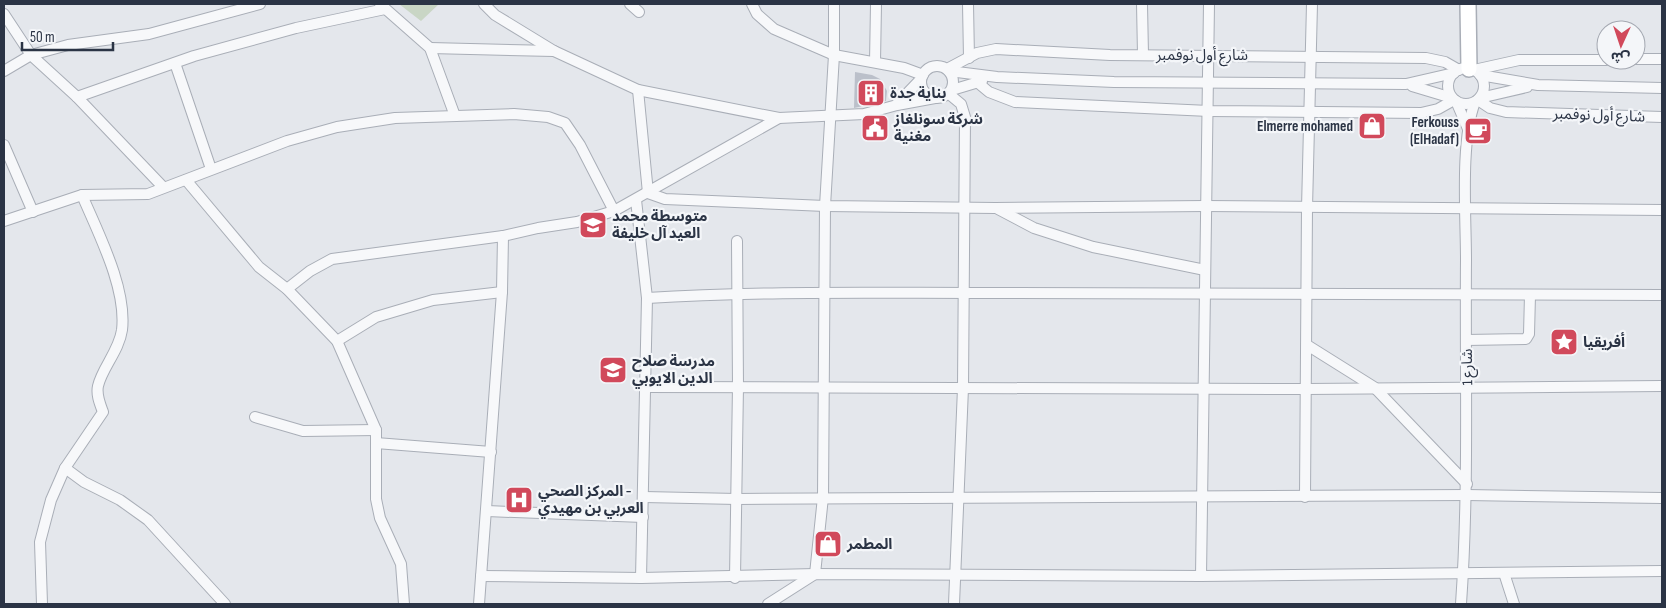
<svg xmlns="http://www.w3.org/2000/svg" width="1666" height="608" font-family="'Sofia Sans Condensed','Noto Sans Arabic',sans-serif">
  <rect width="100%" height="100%" fill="#e4e7ec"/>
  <polygon fill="#c9d6c5" points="399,4 439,4 421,21"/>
  <polygon fill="#bbc0ca" points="855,72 872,75 880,79 887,91 886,101 854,108"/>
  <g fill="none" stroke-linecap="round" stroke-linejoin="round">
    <defs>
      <g id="street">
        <polyline points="380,4 430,48 455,116"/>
        <polyline points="484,4 495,15 554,51 638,90 779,118 864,114 897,105 935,98"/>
        <polyline points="630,4 639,12"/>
        <polyline points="752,4 757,14 774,29 834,55 904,68 923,75"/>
        <polyline points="968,4 969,58"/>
        <polyline points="1142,4 1143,55"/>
        <polyline points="4,14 31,55 77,97 163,187"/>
        <polyline points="430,48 554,51"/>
        <polyline points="1636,59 1662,59"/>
        <polyline points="875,62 876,4"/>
        <polyline points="175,63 211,169"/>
        <circle cx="937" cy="82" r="16"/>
        <circle cx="1466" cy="86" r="18"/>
        <polyline points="947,69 977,53 996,49 1110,55 1426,58 1445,62 1459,70"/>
        <polyline points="1474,70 1519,60 1606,60"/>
        <polyline points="4,71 31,55 68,45 149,34 260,4"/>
        <polyline points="949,71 997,77 1114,82 1406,84 1454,73"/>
        <polyline points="1480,75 1538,85 1662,88"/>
        <polyline points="977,82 989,92 1015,102 1209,111 1421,113 1438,109 1454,100"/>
        <polyline points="1412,86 1452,98"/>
        <polyline points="638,90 648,193 665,199 825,206 995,208 1205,206 1662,210"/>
        <polyline points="952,90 982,81"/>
        <polyline points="949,94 961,104 965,117 963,388 954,604"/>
        <polyline points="77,97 194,56 296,28 385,9"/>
        <polyline points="1480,98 1527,87"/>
        <polyline points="1478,100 1490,108 1506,112 1662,117"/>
        <polyline points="1456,101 1468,129"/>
        <polyline points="897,104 921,79"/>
        <polyline points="4,145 33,212"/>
        <polyline points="186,180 259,267 287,289 337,341 376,430 376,499 380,518 401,564 404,604"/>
        <polyline points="636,200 647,298 641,578"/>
        <polyline points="998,209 1034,228 1093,247 1205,270"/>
        <polyline points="4,221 82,195 148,194 287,141 337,127 395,118 514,114 548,117 565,123 580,145 614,211"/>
        <polyline points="287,289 310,271 332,259 503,236 538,228 577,222 614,211 779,118"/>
        <path d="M647,298c111,-7 221,-5 332,-5 227,-1 455,1 683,2"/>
        <polyline points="1466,340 1526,339 1529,334 1530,295"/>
        <polyline points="337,341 376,317 433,300 502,292"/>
        <polyline points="1307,345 1374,387 1467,484"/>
        <polyline points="646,387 1307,389 1662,386"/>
        <polyline points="255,417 303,431 376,430"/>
        <polyline points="376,443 491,452"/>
        <polyline points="65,468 84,482 120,500 148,520 225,604"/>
        <polyline points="644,497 737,499 1467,495 1662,498"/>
        <polyline points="1305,497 1307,208 1312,4"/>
        <polyline points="487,511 643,517"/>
        <polyline points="1504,573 1514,604"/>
        <polyline points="481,576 641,578 815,574 1201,576 1662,571"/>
        <path d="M1201,576c4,-191 5,-382 8,-572"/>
        <polyline points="735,578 738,386 737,241"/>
        <path d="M42,604l-2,-62 11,-42 14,-32 38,-56c-3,-8 -7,-17 -5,-26 4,-18 21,-35 24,-56 5,-42 -24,-97 -40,-135"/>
        <polyline points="479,604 502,292 503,236"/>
        <polyline points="768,604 815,574 823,497 825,206 834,55 834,4"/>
        <path d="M1461,604c8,-115 4,-229 5,-344 0,-44 -6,-119 9,-158"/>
      </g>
      <polyline id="secondary" points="1468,4 1469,69"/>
    </defs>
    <use href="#street" stroke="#a9aeb7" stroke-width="12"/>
    <use href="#secondary" stroke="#a9aeb7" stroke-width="18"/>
    <use href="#street" stroke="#f7f8fa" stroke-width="10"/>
    <use href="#secondary" stroke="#fff" stroke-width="15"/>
  </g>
  <defs>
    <symbol id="building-square" viewBox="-11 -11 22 22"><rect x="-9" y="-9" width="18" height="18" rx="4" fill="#d1495b" stroke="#f4f6f9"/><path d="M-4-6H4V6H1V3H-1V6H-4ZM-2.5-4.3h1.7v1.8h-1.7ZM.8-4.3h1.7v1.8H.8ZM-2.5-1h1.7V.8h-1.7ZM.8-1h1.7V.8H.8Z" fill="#fff"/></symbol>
    <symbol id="shop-square" viewBox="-11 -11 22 22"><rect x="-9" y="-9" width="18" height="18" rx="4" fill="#d1495b" stroke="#f4f6f9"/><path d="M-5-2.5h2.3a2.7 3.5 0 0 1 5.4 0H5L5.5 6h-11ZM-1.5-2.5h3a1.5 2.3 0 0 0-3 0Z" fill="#fff"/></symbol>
    <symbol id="civic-square" viewBox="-11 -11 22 22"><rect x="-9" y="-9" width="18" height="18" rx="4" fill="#d1495b" stroke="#f4f6f9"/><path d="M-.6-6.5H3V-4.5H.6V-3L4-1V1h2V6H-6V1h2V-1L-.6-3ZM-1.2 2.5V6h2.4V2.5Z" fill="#fff"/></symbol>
    <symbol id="cafe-square" viewBox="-11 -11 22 22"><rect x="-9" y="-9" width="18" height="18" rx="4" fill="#d1495b" stroke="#f4f6f9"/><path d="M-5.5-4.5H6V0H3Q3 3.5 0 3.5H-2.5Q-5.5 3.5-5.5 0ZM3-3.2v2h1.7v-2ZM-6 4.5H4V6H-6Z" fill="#fff"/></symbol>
    <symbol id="school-square" viewBox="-11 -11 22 22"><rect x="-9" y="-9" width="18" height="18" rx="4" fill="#d1495b" stroke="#f4f6f9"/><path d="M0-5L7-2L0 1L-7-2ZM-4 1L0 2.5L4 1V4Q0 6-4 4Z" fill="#fff"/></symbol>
    <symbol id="sight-square" viewBox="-11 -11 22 22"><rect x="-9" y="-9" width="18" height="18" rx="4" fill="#d1495b" stroke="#f4f6f9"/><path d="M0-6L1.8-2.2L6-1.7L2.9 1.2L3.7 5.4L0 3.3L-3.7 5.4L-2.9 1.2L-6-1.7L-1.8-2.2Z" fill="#fff"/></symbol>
    <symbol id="hospital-square" viewBox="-11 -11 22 22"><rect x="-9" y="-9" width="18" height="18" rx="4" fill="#d1495b" stroke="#f4f6f9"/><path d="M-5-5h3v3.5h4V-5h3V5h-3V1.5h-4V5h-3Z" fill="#fff"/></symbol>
  </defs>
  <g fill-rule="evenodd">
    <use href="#building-square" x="855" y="77" width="32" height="32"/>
    <use href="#shop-square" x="1356" y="110" width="32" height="32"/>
    <use href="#civic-square" x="859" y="112" width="32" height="32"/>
    <use href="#cafe-square" x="1462" y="115" width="32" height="32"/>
    <use href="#school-square" x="577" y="209" width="32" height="32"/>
    <use href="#sight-square" x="1548" y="326" width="32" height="32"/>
    <use href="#school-square" x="597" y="354" width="32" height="32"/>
    <use href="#hospital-square" x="503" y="484" width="32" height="32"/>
    <use href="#shop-square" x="812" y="528" width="32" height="32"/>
  </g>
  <g text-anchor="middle" stroke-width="4.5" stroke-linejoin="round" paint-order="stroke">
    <g font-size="15" fill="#2b3445" stroke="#f4f6f9">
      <text x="1202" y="60">شارع أول نوفمبر</text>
      <text transform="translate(1599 115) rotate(2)" y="5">شارع أول نوفمبر</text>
      <text transform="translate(1467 367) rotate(-91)" y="5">شارع 1</text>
    </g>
    <g font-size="15" font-weight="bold" fill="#2b3445" stroke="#f4f6f9" text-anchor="start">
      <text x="890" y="98">بناية جدة</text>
      <text x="894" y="124">شركة سونلغاز<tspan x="894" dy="17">مغنية</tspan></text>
      <text x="1459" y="127" text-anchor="end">Ferkouss<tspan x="1459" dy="17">(ElHadaf)</tspan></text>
      <text x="1353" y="131" text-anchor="end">Elmerre mohamed</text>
      <text x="612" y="221">متوسطة محمد<tspan x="612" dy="17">العيد آل خليفة</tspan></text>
      <text x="1583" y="347">أفريقيا</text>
      <text x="632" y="366">مدرسة صلاح<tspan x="632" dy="17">الدين الايوبي</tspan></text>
      <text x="538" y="496">المركز الصحي -<tspan x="538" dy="17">العربي بن مهيدي</tspan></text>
      <text x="847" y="549">المطمر</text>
    </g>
  </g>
  <rect width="1666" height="608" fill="none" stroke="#2b3445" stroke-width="10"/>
  <g transform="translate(1621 45) rotate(183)"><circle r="24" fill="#f4f6f9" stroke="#a4a8b1"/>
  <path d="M0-4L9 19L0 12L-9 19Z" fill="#d1495b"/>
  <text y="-8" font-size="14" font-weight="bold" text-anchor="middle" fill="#2b3445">ش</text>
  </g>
  <path d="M22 42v8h91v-8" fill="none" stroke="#2b3445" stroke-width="2.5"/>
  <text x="30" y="42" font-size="15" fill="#2b3445" stroke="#f4f6f9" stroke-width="4" paint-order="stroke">50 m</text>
</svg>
